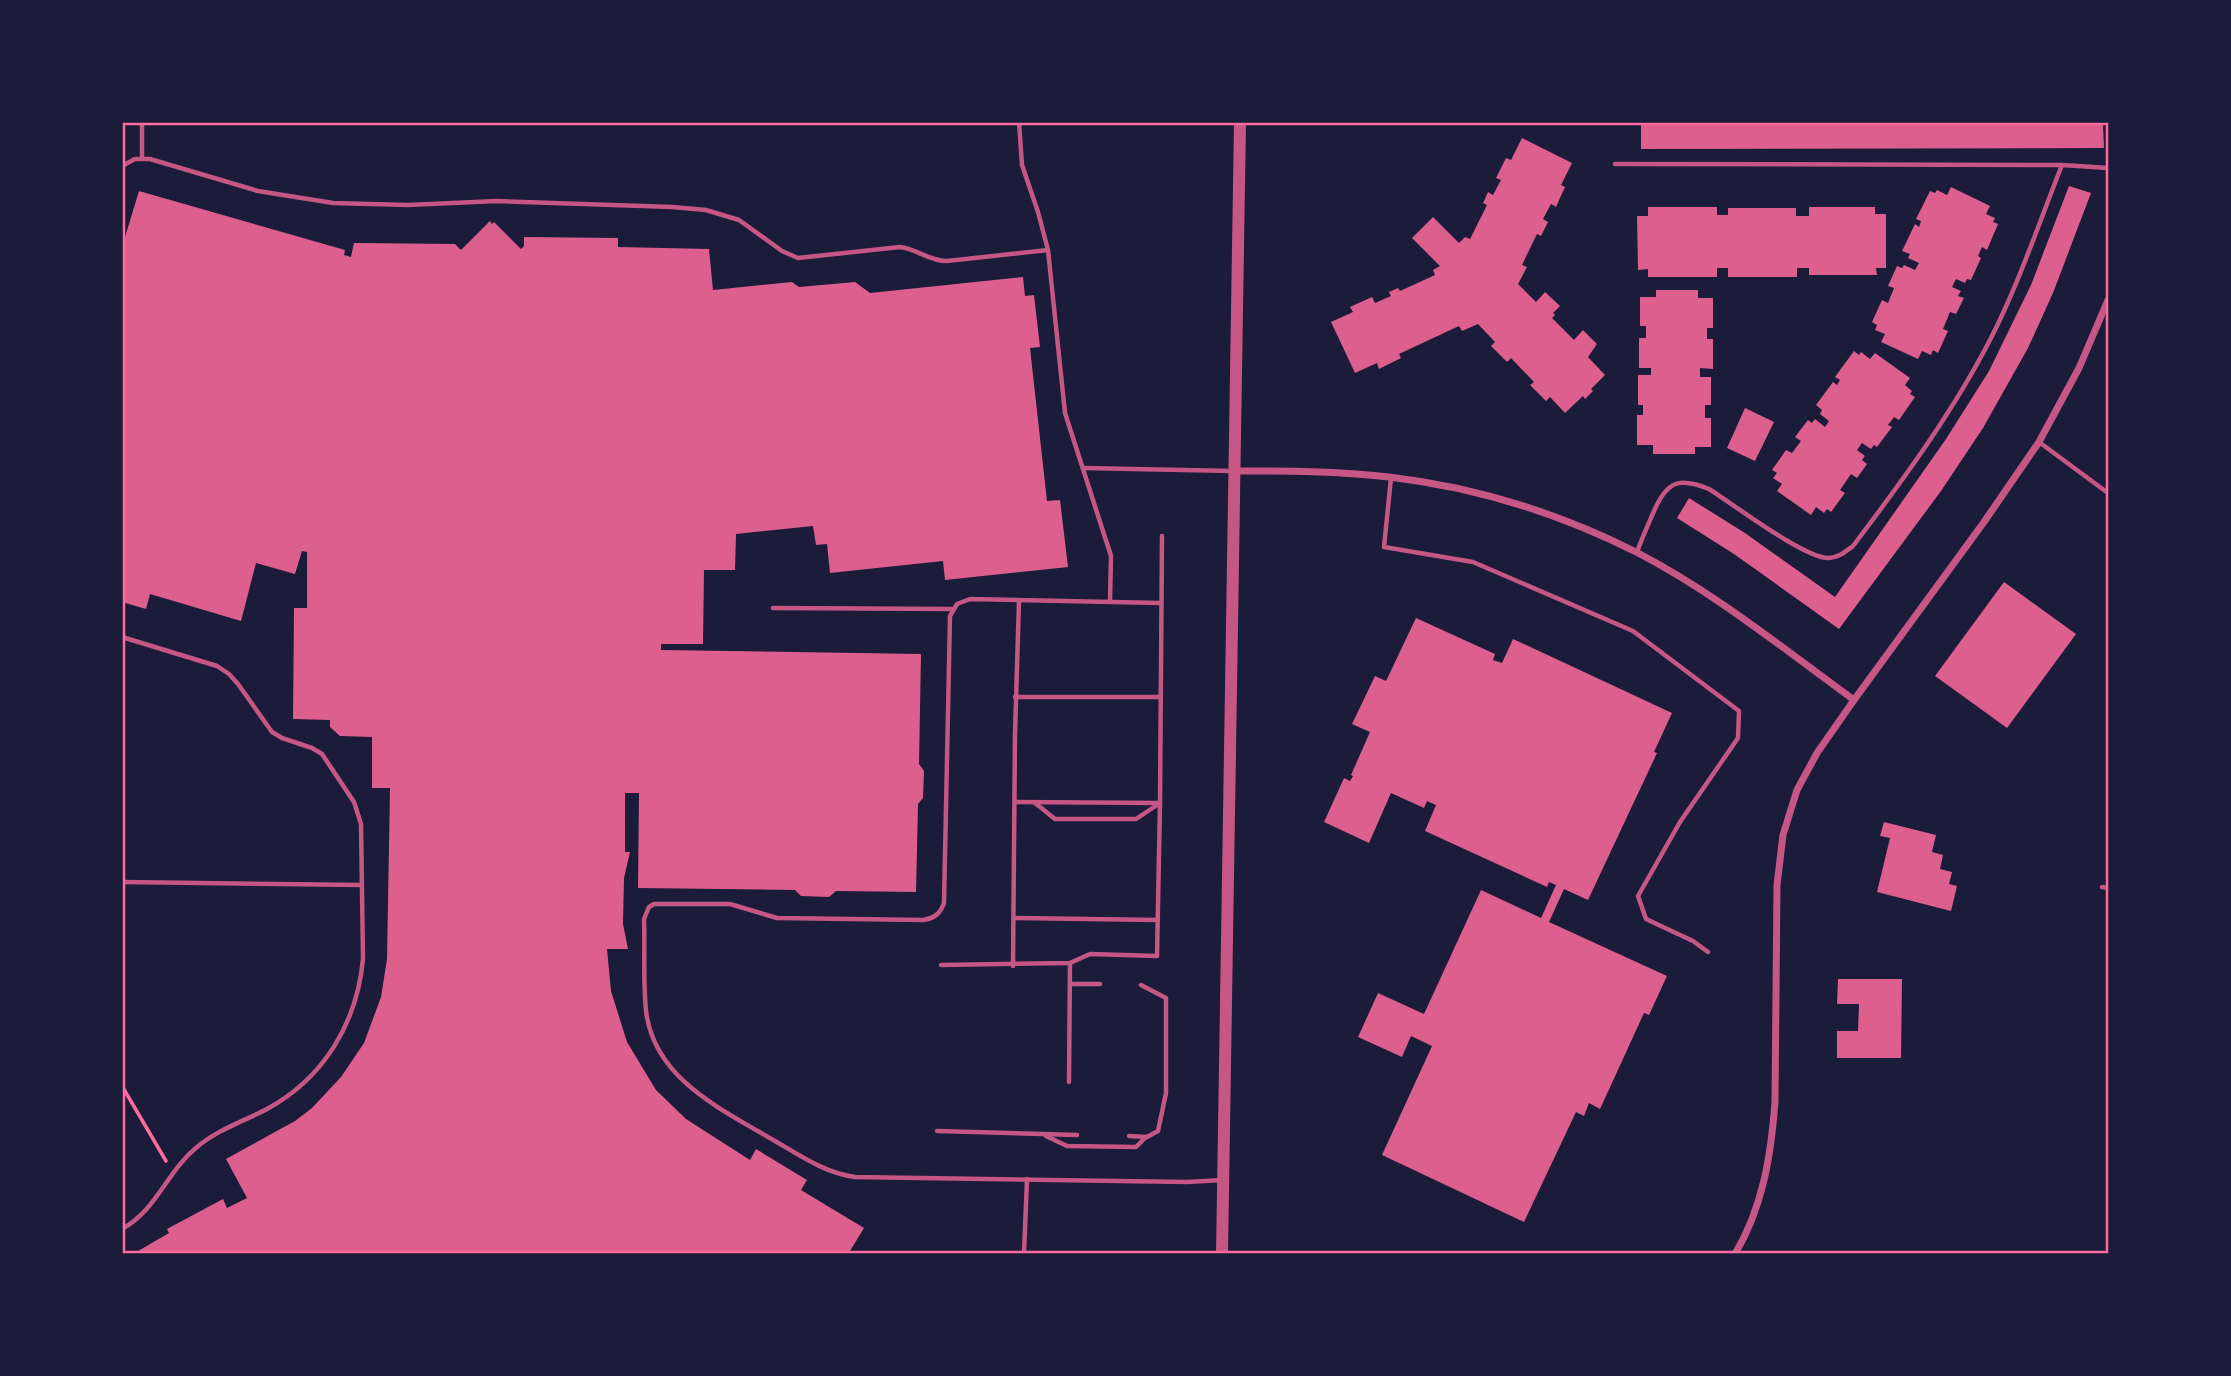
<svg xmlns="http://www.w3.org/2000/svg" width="2231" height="1376" font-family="'Exo 2',sans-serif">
  <rect width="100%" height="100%" fill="#1b1b3a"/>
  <g fill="#dd5f8e">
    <polygon points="1641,125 2103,125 2104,148 1641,149"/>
    <polygon points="1522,138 1572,163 1561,185 1565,187 1556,207 1551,204 1543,219 1548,222 1541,236 1537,234 1522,265 1527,267 1518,284 1536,302 1545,292 1560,306 1553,313 1555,315 1552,318 1574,340 1583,330 1597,344 1588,357 1605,375 1591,389 1593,391 1585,399 1583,396 1565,413 1550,397 1546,401 1530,385 1534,382 1511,358 1507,362 1491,346 1495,342 1478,324 1462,331 1459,326 1399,354 1401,358 1379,369 1377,363 1355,373 1331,322 1353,312 1350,307 1372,297 1375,303 1391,296 1389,292 1398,288 1400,291 1435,275 1433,270 1440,266 1412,238 1433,217 1459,243 1465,237 1470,239 1487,205 1483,203 1488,192 1493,195 1501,180 1496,178 1506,158 1511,160"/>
    <polygon points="2069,186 2091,193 2053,293 2028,348 1983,428 1941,491 1839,629 1734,554 1677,518 1689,498 1745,533 1835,597 1946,439 1989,371 2031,285"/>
    <polygon points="1951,187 1990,206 1986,214 1995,218 1993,222 1998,224 1987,250 1982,247 1978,256 1981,258 1971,280 1967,279 1965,283 1956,279 1952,287 1961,291 1958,296 1964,298 1956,314 1950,312 1943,329 1948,331 1938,353 1933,350 1931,355 1922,351 1918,359 1881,342 1885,334 1875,330 1877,325 1872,322 1882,300 1888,303 1894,288 1888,286 1897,266 1902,268 1904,265 1915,270 1919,263 1908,258 1910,254 1902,251 1915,224 1919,227 1921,221 1916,219 1930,191 1935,193 1937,190 1947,195"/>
    <polygon points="139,191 345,250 344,255 351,257 354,243 455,244 461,250 490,221 492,224 494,222 521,249 524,246 524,237 618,238 618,247 709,249 713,290 792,282 799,287 855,282 870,293 1023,277 1025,296 1034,295 1040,347 1030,348 1047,501 1060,500 1068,567 945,580 943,561 830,573 827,544 816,545 813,526 736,534 735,570 704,570 703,644 661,644 661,650 921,654 919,764 924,771 923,798 918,804 916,892 836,891 829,897 801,896 795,890 638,888 639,793 625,793 625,852 630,852 624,878 623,924 628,949 607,949 611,991 627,1042 656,1090 686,1119 750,1160 756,1149 807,1180 801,1190 864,1228 850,1251 853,1254 133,1254 169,1233 167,1229 223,1199 227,1208 247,1198 226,1159 295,1121 312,1108 341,1077 364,1043 381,997 387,959 390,788 372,788 372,737 340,736 330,727 330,720 293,719 294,608 307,608 307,552 302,551 295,574 256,563 241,621 150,594 146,609 122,602 122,247"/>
    <polygon points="1648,207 1717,207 1717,215 1728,215 1728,208 1796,208 1796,216 1809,216 1809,207 1875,207 1875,214 1886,214 1886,268 1876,268 1877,275 1809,275 1809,268 1797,268 1797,277 1728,277 1728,268 1717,268 1717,277 1648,277 1648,269 1638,270 1637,216 1648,216"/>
    <polygon points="1656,290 1698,290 1698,298 1713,298 1713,328 1707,328 1707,339 1713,339 1713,369 1700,368 1700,377 1711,377 1711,405 1705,405 1705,418 1711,418 1711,447 1695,447 1695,454 1653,454 1653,445 1637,445 1637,415 1643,415 1643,405 1638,405 1638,375 1651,375 1651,368 1639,368 1639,338 1646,338 1646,326 1640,326 1640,297 1656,297"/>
    <polygon points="1854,351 1859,355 1861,352 1870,359 1875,353 1910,378 1905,385 1912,391 1910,394 1915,397 1899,420 1894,417 1888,425 1892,427 1877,447 1874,445 1871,449 1862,443 1857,450 1865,456 1862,460 1867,464 1857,478 1851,474 1840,490 1845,493 1831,512 1827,509 1824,513 1816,507 1811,515 1777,491 1782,484 1773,478 1777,473 1772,470 1786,450 1792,453 1801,441 1795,437 1808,420 1812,423 1815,419 1825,427 1829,421 1820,414 1822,410 1816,405 1833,382 1837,385 1840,380 1835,377"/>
    <polygon points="1745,408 1774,422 1755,461 1727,448"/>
    <polygon points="2004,582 2076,634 2007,728 1935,676"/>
    <polygon points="1416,618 1495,654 1493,660 1502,663 1513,639 1672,713 1654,752 1657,753 1588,900 1564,889 1549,922 1667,976 1649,1015 1644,1013 1600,1109 1589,1103 1584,1116 1576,1112 1524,1222 1382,1155 1432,1046 1411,1036 1402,1057 1358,1037 1378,993 1424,1014 1481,890 1541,918 1556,885 1549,882 1547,887 1425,831 1436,805 1427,801 1424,808 1391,793 1369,843 1324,822 1344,778 1350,781 1353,776 1351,775 1370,732 1352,724 1375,676 1386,681"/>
    <polygon points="1884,822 1936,835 1932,852 1943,855 1940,869 1952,872 1949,884 1957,886 1951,911 1877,892 1890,838 1880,836"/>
    <polygon points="1838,979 1902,979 1901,1058 1837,1058 1837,1031 1858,1031 1859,1004 1837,1004"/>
  </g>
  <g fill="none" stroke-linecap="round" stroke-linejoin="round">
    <polyline stroke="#ff6b9d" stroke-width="3.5" points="122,1086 166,1161"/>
    <g stroke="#c65784" stroke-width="4.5">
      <polyline points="142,122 142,158"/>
      <polyline points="1019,122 1022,165 1038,212 1048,250 1065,413 1111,556 1110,601"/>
      <polyline points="1615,164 2062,165 2108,168"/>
      <path d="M122,166l13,-7h15l108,32 75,12 75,2 89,-4 175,6 34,3 33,10 43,31 16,7 102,-11c17,2 29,14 47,14l101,-11"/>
      <polyline points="2039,442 2108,493"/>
      <polyline points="1083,468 1233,471"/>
      <polyline points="1391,478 1384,547 1473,562 1633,631 1739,711 1738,738 1680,822 1638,896 1646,919 1693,941 1708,952"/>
      <path d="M1637,552c5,-14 11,-27 17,-41 13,-30 25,-34 55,-22 24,15 96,70 120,69 9,0 16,-6 24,-12 50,-66 100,-134 138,-208 28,-55 48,-115 71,-173"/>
      <path d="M1160,603l-190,-4 -13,5 -7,12 -6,287c-4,11 -9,15 -21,17l-146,-2 -47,-14h-76l-5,3 -5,12c1,30 -1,62 2,92 8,66 71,96 122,126 27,15 55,36 87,40l333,5 34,-2"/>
      <polyline points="773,608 952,609"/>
      <path d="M122,637l95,29 12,8 9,10 34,48 10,6 30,10 10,6 32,48 7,22 2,135c-6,64 -39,119 -96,150 -23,12 -50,21 -70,38 -30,24 -40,63 -75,82"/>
      <polyline points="1015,697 1160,697"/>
      <polyline points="1035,803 1055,819 1136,819 1160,803 1162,536"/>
      <polyline points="122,882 362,885"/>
      <polyline points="2102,887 2108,888"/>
      <polyline points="1014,918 1158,920"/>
      <polyline points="941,965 1070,963 1090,954 1157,956 1160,803 1015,802"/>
      <polyline points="1013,966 1015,734 1019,601"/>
      <polyline points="1071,984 1100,984"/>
      <polyline points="1069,1082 1070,963"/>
      <polyline points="937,1131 1077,1135"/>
      <polyline points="1046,1136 1067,1146 1136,1147 1146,1137"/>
      <polyline points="1129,1136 1147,1137 1158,1131 1166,1093 1166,998 1141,985"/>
      <polyline points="1024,1254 1027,1179"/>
    </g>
    <g stroke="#c65784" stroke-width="7">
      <path d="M1235,471c52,0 103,0 154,6 86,10 172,37 249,76 77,40 146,96 216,147"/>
      <path d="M1735,1254c28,-47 36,-99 40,-152l2,-217 6,-50 14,-45 20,-37 37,-53 130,-178 55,-80 40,-74 29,-68"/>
    </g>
    <polyline stroke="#c65784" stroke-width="12" points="1222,1254 1240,122"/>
  </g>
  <rect width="2231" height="1376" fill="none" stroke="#1b1b3a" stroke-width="248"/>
  <rect x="124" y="124" width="1983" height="1128" fill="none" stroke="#ff6b9d" stroke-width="2.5"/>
</svg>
